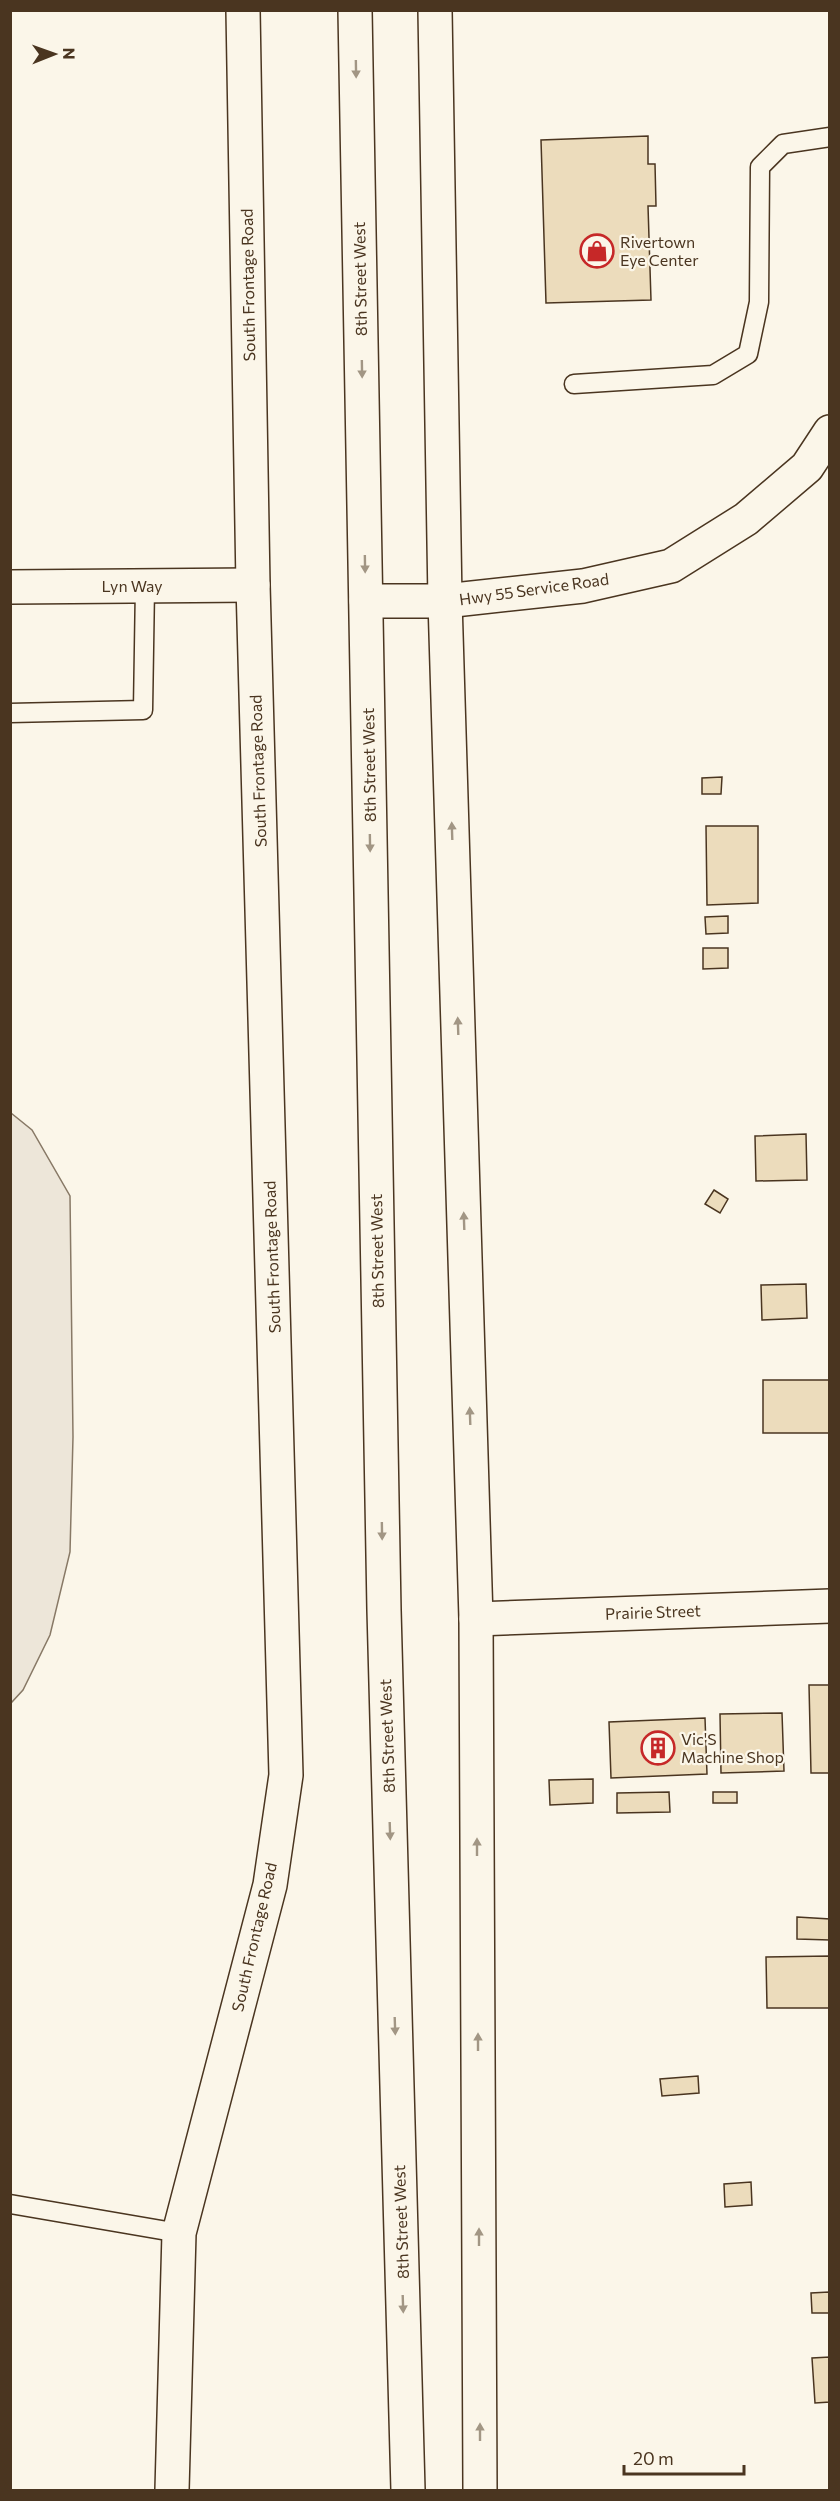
<svg xmlns="http://www.w3.org/2000/svg" width="840" height="2501" font-family="Commissioner,sans-serif">
  <rect width="100%" height="100%" fill="#fbf6e9"/>
  <polygon fill="#ede6d9" stroke="#887966" stroke-width="1.5" points="11,1113 32,1130 70,1196 73,1437 70,1552 50,1635 23,1690 11,1703"/>
  <g fill="#ecdcbc" stroke="#4a3520" stroke-width="1.5">
    <polygon points="648,136 648,164 655,164 656,206 648,206 651,300 546,303 541,140"/>
    <polygon points="722,777 721,794 702,794 702,778"/>
    <polygon points="706,826 758,826 758,903 707,905"/>
    <polygon points="728,916 728,933 706,934 705,917"/>
    <polygon points="703,948 728,948 728,968 703,969"/>
    <polygon points="806,1134 807,1180 756,1181 755,1136"/>
    <polygon points="714,1190 728,1199 720,1213 705,1204"/>
    <polygon points="806,1284 807,1318 762,1320 761,1285"/>
    <rect x="763" y="1380" width="67" height="53"/>
    <polygon points="809,1685 830,1685 830,1773 811,1773"/>
    <polygon points="782,1713 784,1771 721,1773 720,1714"/>
    <polygon points="705,1718 707,1774 611,1778 609,1722"/>
    <polygon points="593,1779 593,1803 550,1805 549,1780"/>
    <polygon points="669,1792 670,1812 617,1813 617,1793"/>
    <rect x="713" y="1792" width="24" height="11"/>
    <polygon points="797,1917 830,1919 830,1940 797,1939"/>
    <polygon points="830,1956 830,2008 767,2008 766,1957"/>
    <polygon points="698,2076 699,2093 662,2096 660,2079"/>
    <polygon points="751,2182 752,2205 725,2207 724,2184"/>
    <polygon points="829,2292 829,2313 812,2313 811,2293"/>
    <polygon points="830,2357 830,2402 815,2403 812,2358"/>
  </g>
  <g fill="none" stroke-linecap="round" stroke-linejoin="round">
    <defs>
      <g id="lane">
        <polyline points="574,384 713,375 748,354 759,302 760,167 783,144 830,137"/>
        <polyline points="10,713 143,710 145,586"/>
        <polyline points="10,2204 179,2233"/>
      </g>
      <g id="street">
        <polyline points="10,587 253,585"/>
        <polyline points="366,601 445,601 583,586 671,566 746,519 807,467 830,432"/>
        <polyline points="476,1619 830,1606"/>
        <polyline points="172,2490 179,2233 270,1885 286,1775 253,585 243,10"/>
      </g>
      <g id="highway">
        <polyline points="355,10 384,1610 408,2490"/>
        <polyline points="435,10 445,601 476,1619 480,2490"/>
      </g>
    </defs>
    <use href="#lane" stroke="#4a3520" stroke-width="21"/>
    <use href="#street" stroke="#4a3520" stroke-width="36"/>
    <use href="#highway" stroke="#4a3520" stroke-width="36"/>
    <use href="#lane" stroke="#fbf6e9" stroke-width="18"/>
    <use href="#street" stroke="#fbf6e9" stroke-width="33"/>
    <use href="#highway" stroke="#fbf6e9" stroke-width="33"/>
  </g>
  <defs><path id="oneway-solid" d="M-6-.8H1V-3.2L6.5 0L1 3.2V.8H-6Z" transform="scale(1.5)"/></defs>
  <g fill="#a29684">
    <use href="#oneway-solid" transform="translate(356 69) rotate(89)"/>
    <use href="#oneway-solid" transform="translate(362 369) rotate(89)"/>
    <use href="#oneway-solid" transform="translate(365 564) rotate(89)"/>
    <use href="#oneway-solid" transform="translate(452 831) rotate(-92)"/>
    <use href="#oneway-solid" transform="translate(370 843) rotate(89)"/>
    <use href="#oneway-solid" transform="translate(458 1026) rotate(-92)"/>
    <use href="#oneway-solid" transform="translate(464 1221) rotate(-92)"/>
    <use href="#oneway-solid" transform="translate(470 1416) rotate(-92)"/>
    <use href="#oneway-solid" transform="translate(382 1531) rotate(89)"/>
    <use href="#oneway-solid" transform="translate(390 1831) rotate(88)"/>
    <use href="#oneway-solid" transform="translate(477 1847) rotate(-90)"/>
    <use href="#oneway-solid" transform="translate(395 2026) rotate(88)"/>
    <use href="#oneway-solid" transform="translate(478 2042) rotate(-90)"/>
    <use href="#oneway-solid" transform="translate(479 2237) rotate(-90)"/>
    <use href="#oneway-solid" transform="translate(403 2304) rotate(88)"/>
    <use href="#oneway-solid" transform="translate(480 2432) rotate(-90)"/>
  </g>
  <defs>
    <symbol id="shop-ring" viewBox="-11 -11 22 22"><circle r="9.5" fill="#fbf6e9" stroke="#c62828" stroke-width="1.5"/><path d="M-5-2.5h2.3a2.7 3.5 0 0 1 5.4 0H5L5.5 6h-11ZM-1.5-2.5h3a1.5 2.3 0 0 0-3 0Z" fill="#c62828"/></symbol>
    <symbol id="building-ring" viewBox="-11 -11 22 22"><circle r="9.5" fill="#fbf6e9" stroke="#c62828" stroke-width="1.5"/><path d="M-4-6H4V6H1V3H-1V6H-4ZM-2.5-4.3h1.7v1.8h-1.7ZM.8-4.3h1.7v1.8H.8ZM-2.5-1h1.7V.8h-1.7ZM.8-1h1.7V.8H.8Z" fill="#c62828"/></symbol>
  </defs>
  <g fill-rule="evenodd">
    <use href="#shop-ring" x="578" y="232" width="38" height="38"/>
    <use href="#building-ring" x="639" y="1729" width="38" height="38"/>
  </g>
  <g text-anchor="middle" stroke-width="4.5" stroke-linejoin="round" paint-order="stroke">
    <g font-size="16" fill="#4a3520" stroke="#fbf6e9" text-anchor="start">
      <text x="620" y="248">Rivertown<tspan x="620" dy="18">Eye Center</tspan></text>
      <text x="681" y="1745">Vic'S<tspan x="681" dy="18">Machine Shop</tspan></text>
    </g>
    <g font-size="16" fill="#4a3520" stroke="#fbf6e9">
      <text transform="translate(360 279) rotate(-91)" y="6">8th Street West</text>
      <text transform="translate(248 285) rotate(-91)" y="6">South Frontage Road</text>
      <text x="132" y="592">Lyn Way</text>
      <text transform="translate(534 589) rotate(-8)" y="6">Hwy 55 Service Road</text>
      <text transform="translate(369 765) rotate(-91)" y="6">8th Street West</text>
      <text transform="translate(258 771) rotate(-92)" y="6">South Frontage Road</text>
      <text transform="translate(377 1251) rotate(-91)" y="6">8th Street West</text>
      <text transform="translate(272 1257) rotate(-92)" y="6">South Frontage Road</text>
      <text transform="translate(653 1612) rotate(-2)" y="6">Prairie Street</text>
      <text transform="translate(387 1736) rotate(-92)" y="6">8th Street West</text>
      <text transform="translate(254 1937) rotate(-77)" y="6">South Frontage Road</text>
      <text transform="translate(401 2222) rotate(-92)" y="6">8th Street West</text>
    </g>
  </g>
  <rect width="840" height="2501" fill="none" stroke="#4a3520" stroke-width="24"/>
  <g transform="translate(54 54) rotate(89)" stroke="#fbf6e9" stroke-width="4.5" paint-order="stroke">
  <path d="M0-4.5L10 22L0 15L-10 22Z" fill="#4a3520"/>
  <text y="-9" font-size="16" font-weight="bold" text-anchor="middle" fill="#4a3520">N</text>
  </g>
  <path d="M624 2465v9h120v-9" fill="none" stroke="#4a3520" stroke-width="3"/>
  <text x="633" y="2465" font-size="18" fill="#4a3520" stroke="#fbf6e9" stroke-width="4.5" paint-order="stroke">20 m</text>
</svg>
